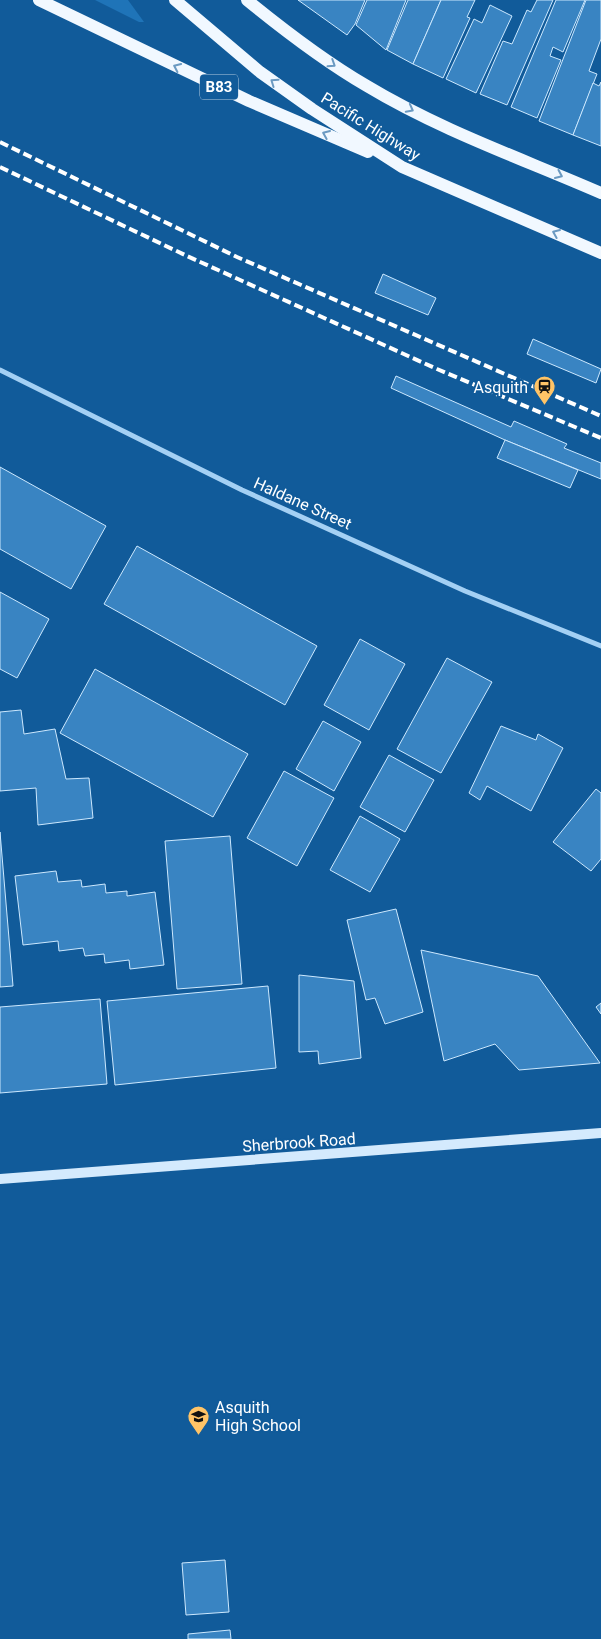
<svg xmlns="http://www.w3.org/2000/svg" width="601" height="1639" font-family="Roboto,sans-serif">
  <rect width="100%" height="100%" fill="#115b9a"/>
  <polygon fill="#1f74b8" points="95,0 128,0 144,22 139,22"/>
  <g fill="#3984c2" stroke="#cce8fe">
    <polygon points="298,0 365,0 355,24 347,35"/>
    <polygon points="367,0 406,0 386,50 356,25"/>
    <polygon points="408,0 441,0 413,64 387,50"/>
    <polygon points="441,0 475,0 467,17 470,18 443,78 413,64"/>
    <polygon points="537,0 553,0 507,105 480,94 503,41 512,44 527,10 531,12"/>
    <polygon points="556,0 585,0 563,52 553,47 550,56 561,60 537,118 511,107"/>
    <polygon points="586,0 601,0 601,39 589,71 597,74 573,135 539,121"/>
    <polygon points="490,5 512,16 476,93 446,79 474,19 482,23"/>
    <polygon points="601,82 601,146 573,135 593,83 599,86"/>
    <polygon points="383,274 436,298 428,315 375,293"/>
    <polygon points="533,339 601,369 596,383 527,354"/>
    <polygon points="396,376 511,427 514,421 567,444 564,448 601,463 601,479 505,440 391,388"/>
    <polygon points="505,440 578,470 570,488 497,458"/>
    <polygon points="0,467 106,526 71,589 0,549"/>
    <polygon points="137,546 317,646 285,705 104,604"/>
    <polygon points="0,592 49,619 17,678 0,669"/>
    <polygon points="360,639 405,664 369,730 324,705"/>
    <polygon points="447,658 492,682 441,773 397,749"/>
    <polygon points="95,669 248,754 213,817 60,733"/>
    <polygon points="21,710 24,734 55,729 66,779 89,778 93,818 38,825 36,788 0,791 0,712"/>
    <polygon points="323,721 361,742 334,791 296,769"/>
    <polygon points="501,726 536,740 538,734 563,748 531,811 487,786 480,800 469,793"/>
    <polygon points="389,755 434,780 405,832 360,807"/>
    <polygon points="284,771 334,798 297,866 247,838"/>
    <polygon points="596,789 601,793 601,859 591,871 553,842"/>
    <polygon points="360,816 400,839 370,892 330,870"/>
    <polygon points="0,832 13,986 0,987"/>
    <polygon points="230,836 242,984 177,989 165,841"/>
    <polygon points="56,871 58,882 81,880 82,887 105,884 106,893 127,891 127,896 155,892 164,965 130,969 129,960 105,963 104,954 85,956 83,948 59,951 58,941 23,945 15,876"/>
    <polygon points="396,909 423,1012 385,1024 375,998 366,1000 347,920"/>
    <polygon points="421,950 538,976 600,1063 519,1070 495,1044 444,1061"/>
    <polygon points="299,975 354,981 361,1058 319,1064 318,1051 299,1052"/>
    <polygon points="268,986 276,1068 115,1085 107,1001"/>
    <polygon points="100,999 107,1084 0,1093 0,1007"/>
    <polygon points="601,1003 601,1014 596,1007"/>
    <polygon points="225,1560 229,1612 186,1615 182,1563"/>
    <polygon points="230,1630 231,1639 188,1639 188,1634"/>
  </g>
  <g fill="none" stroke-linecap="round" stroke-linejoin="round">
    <polyline stroke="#a4d0f4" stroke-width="5" points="0,370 242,490 465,591 601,646"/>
    <polyline stroke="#d4eafd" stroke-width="10" points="0,1179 601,1133"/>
    <g stroke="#f1f8ff" stroke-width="12">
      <polyline points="39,0 249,101 368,152"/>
      <polyline points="175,0 260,72 312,109 402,167 601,253"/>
      <path d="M247,0c38,31 77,61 120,86 73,44 156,73 234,107"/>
    </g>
    <g stroke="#fff" stroke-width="4" stroke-dasharray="9 4" stroke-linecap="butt">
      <polyline points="0,142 237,257 601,416"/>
      <polyline points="0,167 187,256 437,369 601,438"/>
    </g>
  </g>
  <defs><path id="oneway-chevron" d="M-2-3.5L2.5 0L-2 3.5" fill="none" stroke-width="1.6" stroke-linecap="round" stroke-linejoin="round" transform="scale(1.25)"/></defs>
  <g stroke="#6b9ac2">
    <use href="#oneway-chevron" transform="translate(332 64) rotate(33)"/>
    <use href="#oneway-chevron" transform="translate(177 67) rotate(-155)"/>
    <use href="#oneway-chevron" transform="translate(274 82) rotate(-145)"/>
    <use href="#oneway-chevron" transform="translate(410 109) rotate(28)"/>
    <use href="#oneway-chevron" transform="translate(326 134) rotate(-157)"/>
    <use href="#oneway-chevron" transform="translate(559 175) rotate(24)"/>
    <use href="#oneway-chevron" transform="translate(556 233) rotate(-157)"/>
  </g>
  <defs>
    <symbol id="station-pin" viewBox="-11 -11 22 30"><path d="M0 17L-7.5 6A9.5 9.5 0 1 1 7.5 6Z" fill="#ffc467" stroke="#115b9a"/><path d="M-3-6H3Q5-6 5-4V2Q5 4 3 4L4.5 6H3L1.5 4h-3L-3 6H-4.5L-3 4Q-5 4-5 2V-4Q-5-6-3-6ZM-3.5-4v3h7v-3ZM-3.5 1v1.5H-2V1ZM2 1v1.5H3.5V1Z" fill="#111"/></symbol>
    <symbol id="school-pin" viewBox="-11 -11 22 30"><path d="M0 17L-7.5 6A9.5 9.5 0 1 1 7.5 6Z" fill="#ffc467" stroke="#115b9a"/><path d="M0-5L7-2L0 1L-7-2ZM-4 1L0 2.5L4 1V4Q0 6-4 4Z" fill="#111"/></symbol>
  </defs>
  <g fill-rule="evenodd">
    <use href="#station-pin" x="532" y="374" width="25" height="34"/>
    <use href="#school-pin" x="186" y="1404" width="25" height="34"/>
  </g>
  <g text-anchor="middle" stroke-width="4" stroke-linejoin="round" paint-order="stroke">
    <rect fill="#115b9a" stroke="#b8cee1" stroke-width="1" x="200" y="74.5" width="38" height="25" rx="4"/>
    <g font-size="15" font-weight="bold" fill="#fff">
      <text x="219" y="92">B83</text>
    </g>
    <g font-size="16" fill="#fff" stroke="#115b9a">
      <text transform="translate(371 126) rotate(32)" y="6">Pacific Highway</text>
      <text transform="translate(303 503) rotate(24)" y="6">Haldane Street</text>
      <text transform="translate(299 1142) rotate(-4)" y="6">Sherbrook Road</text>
    </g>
    <g font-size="16" fill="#fff" stroke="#115b9a" text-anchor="end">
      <text x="528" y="393">Asquith</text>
      <text x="215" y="1413" text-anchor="start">Asquith<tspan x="215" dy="18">High School</tspan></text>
    </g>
  </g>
</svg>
